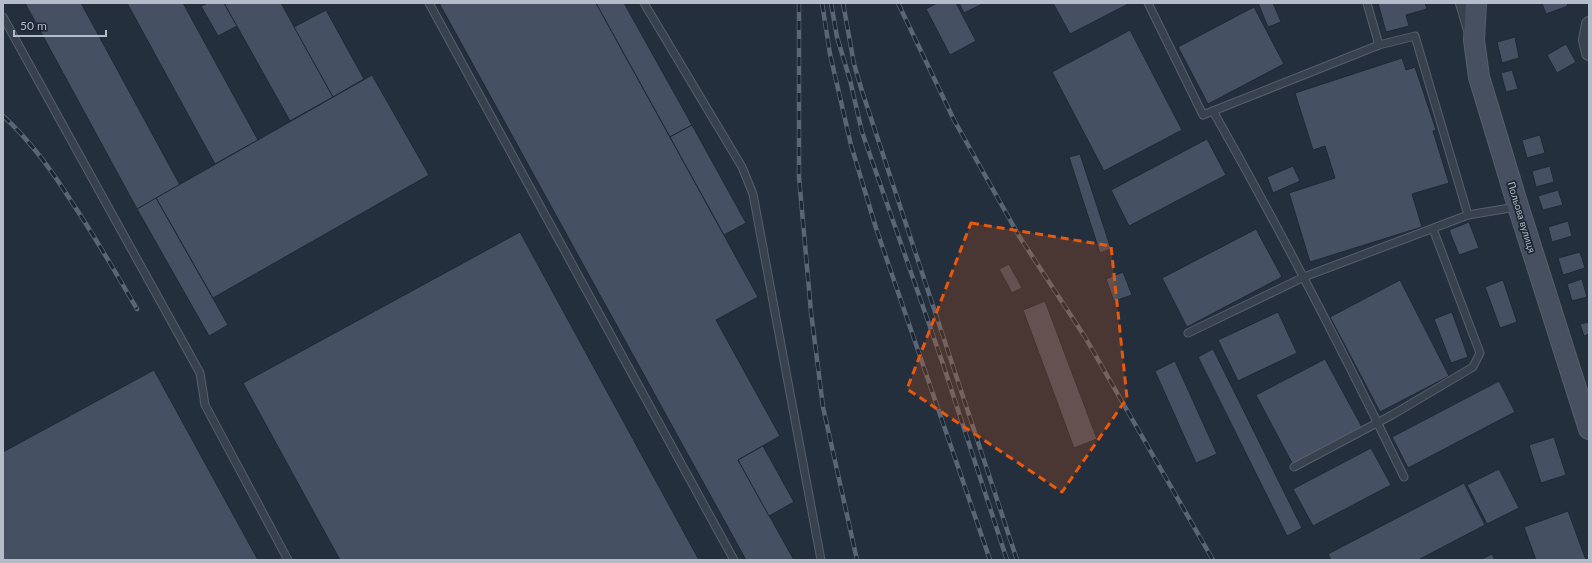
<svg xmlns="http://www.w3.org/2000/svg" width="1592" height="563" font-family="Lato,sans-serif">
  <rect width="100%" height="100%" fill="#242f3e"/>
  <g fill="#455162" stroke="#1f2835">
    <polygon points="25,3 81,3 180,185 137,209"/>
    <polygon points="127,3 183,3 258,140 215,164"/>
    <polygon points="208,3 224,3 237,26 218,36 201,6"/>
    <polygon points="224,3 281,3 333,97 290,121"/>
    <polygon points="439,3 596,3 758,297 716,320 780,436 738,460 794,560 746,560"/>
    <polygon points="596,3 624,3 692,125 670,137"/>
    <polygon points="937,3 956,3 976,41 950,55 926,9"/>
    <polygon points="959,3 981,3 982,4 964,13"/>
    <polygon points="1053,3 1130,3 1070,34"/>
    <polygon points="1258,3 1273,3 1281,22 1268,27"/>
    <polygon points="1378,3 1425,3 1427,9 1406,15 1409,26 1386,32"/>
    <polygon points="1542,3 1567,3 1568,6 1546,14"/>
    <polygon points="1254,7 1284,64 1208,104 1178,47"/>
    <polygon points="326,10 364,79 333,97 294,27"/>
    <polygon points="1130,30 1182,130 1104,171 1052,72"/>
    <polygon points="1515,37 1519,58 1502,63 1497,42"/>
    <polygon points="1566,44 1576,62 1557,73 1547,55"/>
    <polygon points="1402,58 1406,70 1415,67 1436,130 1433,131 1449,183 1412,194 1422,227 1310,262 1289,193 1335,178 1325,146 1313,150 1295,93"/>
    <polygon points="1512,70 1518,89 1506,92 1501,73"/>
    <polygon points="372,75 429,175 213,298 156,198"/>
    <polygon points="692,125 746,223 724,235 670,137"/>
    <polygon points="1540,135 1545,153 1527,158 1522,140"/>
    <polygon points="1207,139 1226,175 1129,226 1111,190"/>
    <polygon points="1080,154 1111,249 1100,253 1069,157"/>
    <polygon points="1293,166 1300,181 1273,193 1267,177"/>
    <polygon points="1550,166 1554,182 1536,187 1532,171"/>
    <polygon points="1558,190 1563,205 1543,210 1538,196"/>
    <polygon points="156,198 228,325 209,336 137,209"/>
    <polygon points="1568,221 1572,236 1552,242 1548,227"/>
    <polygon points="1469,222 1479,248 1459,255 1449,230"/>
    <polygon points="1256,229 1282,277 1187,327 1162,278"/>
    <polygon points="520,232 699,560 340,560 243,383"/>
    <polygon points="1580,252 1585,268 1563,275 1558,258"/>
    <polygon points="1009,264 1022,288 1012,293 999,269"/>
    <polygon points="1123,272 1132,295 1114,301 1106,279"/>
    <polygon points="1582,279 1587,297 1572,301 1567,284"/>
    <polygon points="1400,280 1449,376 1380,412 1330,317"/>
    <polygon points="1503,280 1517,322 1500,328 1485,287"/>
    <polygon points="1045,301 1097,439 1074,448 1023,310"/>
    <polygon points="1278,312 1297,353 1238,381 1218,340"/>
    <polygon points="1452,312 1468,357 1451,363 1434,319"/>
    <polygon points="1589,322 1589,334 1584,336 1580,324"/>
    <polygon points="1213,349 1302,528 1287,536 1198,357"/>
    <polygon points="1325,359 1363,429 1293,465 1256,395"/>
    <polygon points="1175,361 1217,454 1196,463 1155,371"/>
    <polygon points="154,370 258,560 3,560 3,452"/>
    <polygon points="1499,381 1515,412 1408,468 1392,437"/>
    <polygon points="1554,437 1566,475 1541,483 1529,445"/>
    <polygon points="763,446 794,502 769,516 738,460"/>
    <polygon points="1371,448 1391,485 1313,526 1293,489"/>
    <polygon points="1499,469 1519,508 1487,524 1467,485"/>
    <polygon points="1464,483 1485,525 1418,560 1331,560 1328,554"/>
    <polygon points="1568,511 1586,560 1536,560 1524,527"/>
    <polygon points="1492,554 1495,560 1480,560"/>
  </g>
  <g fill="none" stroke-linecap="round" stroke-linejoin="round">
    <defs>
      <g id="service">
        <polyline points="429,3 734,560"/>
        <polyline points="644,3 742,167 753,194 821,560"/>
        <path d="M1148,3l55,112 10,-4c68,120 131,242 191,366"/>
        <polyline points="1367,3 1379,45"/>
        <polyline points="3,17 200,373 205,405 288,560"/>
        <polyline points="1213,111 1379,45 1415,36 1468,215"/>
        <polyline points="1188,333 1304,277 1468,215 1516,207"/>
        <polyline points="1294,467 1392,415 1473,367 1480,353 1433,229"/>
      </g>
      <g id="minor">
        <polyline points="1463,3 1471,30"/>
        <polyline points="1589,24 1586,40 1589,53"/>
      </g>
      <polyline id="secondary" points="1476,3 1474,40 1479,77 1518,206 1589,429"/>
    </defs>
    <use href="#service" stroke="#565f6c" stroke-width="9"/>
    <use href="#minor" stroke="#565f6c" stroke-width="16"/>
    <use href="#secondary" stroke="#565f6c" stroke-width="22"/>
    <use href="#service" stroke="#38414e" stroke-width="7"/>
    <use href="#minor" stroke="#38414e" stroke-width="14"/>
    <use href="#secondary" stroke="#465061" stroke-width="20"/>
    <defs>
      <g id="rail">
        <polyline points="799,3 799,177 811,312 823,407 857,560"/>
        <polyline points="822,3 830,54 851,145 876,228 990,560"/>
        <polyline points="831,3 837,37 850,80 862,132 943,364 1007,560"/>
        <polyline points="843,3 854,64 862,91 1017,560"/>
        <polyline points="898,3 954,120 1019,236 1085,337 1213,560"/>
        <path d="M3,116c29,26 51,58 72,91 22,33 42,68 62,102"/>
      </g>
    </defs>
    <use href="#rail" stroke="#5a6575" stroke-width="4.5"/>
    <use href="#rail" stroke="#1d2633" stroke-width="3" stroke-dasharray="9" stroke-linecap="butt"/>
  </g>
  <path fill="#e8590c" fill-opacity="0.2" stroke="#e8590c" stroke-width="3" stroke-dasharray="8 5" stroke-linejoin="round" d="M971,223l140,23 16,152 -65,94 -155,-103z"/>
  <g text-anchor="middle" stroke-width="3.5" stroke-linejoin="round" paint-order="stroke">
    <g font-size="10" fill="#b4bcc9" stroke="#1d2633">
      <text transform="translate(1522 217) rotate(73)" y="4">Польова вулиця</text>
    </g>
  </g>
  <rect width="1592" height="563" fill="none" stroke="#b4bcc9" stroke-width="8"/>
  <path d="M14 30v6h92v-6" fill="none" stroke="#b4bcc9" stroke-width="2"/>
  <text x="20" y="30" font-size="12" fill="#b4bcc9" stroke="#1d2633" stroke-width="3" paint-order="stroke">50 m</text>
</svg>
